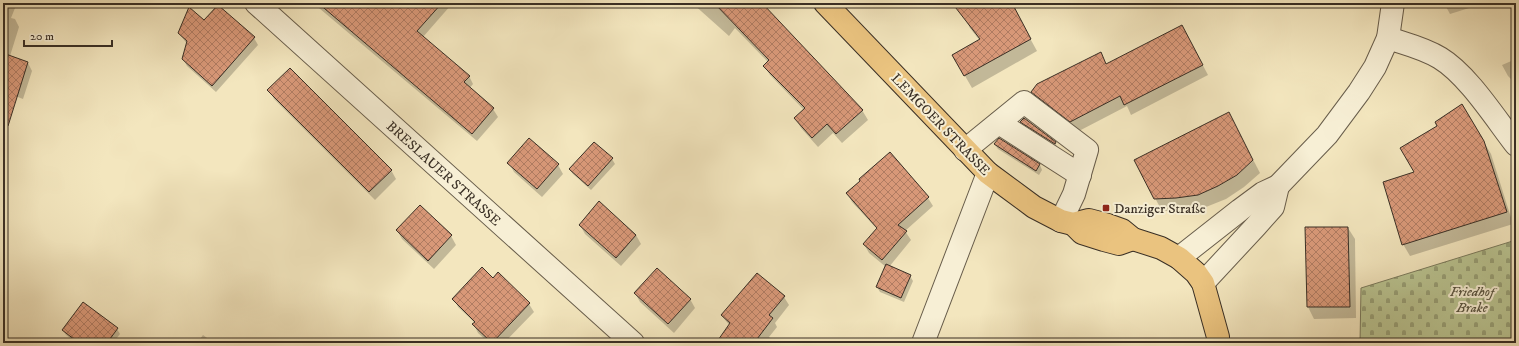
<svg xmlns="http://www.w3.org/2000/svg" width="1519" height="346" font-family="'IM FELL DW Pica',serif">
  <defs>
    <pattern id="cemetery-stones" width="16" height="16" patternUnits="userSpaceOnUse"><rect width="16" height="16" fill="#bac592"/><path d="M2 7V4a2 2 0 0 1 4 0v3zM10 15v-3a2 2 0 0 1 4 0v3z" fill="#98a077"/></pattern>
    <pattern id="building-cross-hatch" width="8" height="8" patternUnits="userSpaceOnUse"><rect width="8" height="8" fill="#d89878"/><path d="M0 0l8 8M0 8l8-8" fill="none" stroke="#b07c62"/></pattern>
  </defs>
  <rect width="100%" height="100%" fill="#f3e6be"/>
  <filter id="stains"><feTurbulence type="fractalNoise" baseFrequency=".005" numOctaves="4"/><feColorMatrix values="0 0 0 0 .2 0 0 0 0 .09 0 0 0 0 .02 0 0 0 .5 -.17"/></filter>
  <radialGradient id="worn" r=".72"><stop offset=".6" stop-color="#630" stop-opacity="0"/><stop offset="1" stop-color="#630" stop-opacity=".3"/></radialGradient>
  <polygon fill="url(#cemetery-stones)" stroke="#7a7a5c" points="1516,240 1516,343 1360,343 1361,288"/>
  <g fill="#0003">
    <polygon points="3,3 17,3 11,18 15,19 19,27 10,56 28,63 32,71 23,99 5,92 3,97"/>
    <polygon points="313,3 450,3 451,5 423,37 469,76 473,84 469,89 493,109 498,117 477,141"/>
    <polygon points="692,3 760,3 862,110 868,120 842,143 833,133 818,147 801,128 795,118 804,110 770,75 764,66 768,62 735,28 729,36"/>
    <polygon points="956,3 998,3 1026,31 1037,51 972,88 953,55 980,41 970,28"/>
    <polygon points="1444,3 1485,3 1450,14"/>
    <polygon points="218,6 254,38 258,45 216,92 187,66 183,59 187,44 179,33 204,21"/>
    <polygon points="1182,26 1208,75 1131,115 1127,106 1077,132 1038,102 1032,92 1100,54 1107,65"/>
    <polygon points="1516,59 1516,94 1511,86 1514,82 1508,76 1502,65"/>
    <polygon points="269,90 391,170 396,179 375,200 274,99"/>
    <polygon points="1229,113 1260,173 1244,187 1226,199 1206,207 1184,211 1162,211 1155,198"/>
    <polygon points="1021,122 1055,143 1058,148 1024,126"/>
    <polygon points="1438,126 1478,132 1491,154 1513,224 1410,256 1403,244 1415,172"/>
    <polygon points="1000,139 1040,165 1042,170 1039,175 998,149 995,145"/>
    <polygon points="889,154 928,198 933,206 905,231 911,240 889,267 910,276 913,281 904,302 880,292 877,287 886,267 869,253 864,244 877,229 852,202 847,193"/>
    <polygon points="612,159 615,164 591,190 573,174 570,170"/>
    <polygon points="509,163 558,165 563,174 542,197 514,172"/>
    <polygon points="580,225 636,235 641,244 621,266 585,234"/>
    <polygon points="1306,228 1348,228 1355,239 1356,318 1314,319 1308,307"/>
    <polygon points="397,230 451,236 456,245 434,269 402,239"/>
    <polygon points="498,274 529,304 534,312 504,343 489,343 478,333 474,325 475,323 458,307 454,299 493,279"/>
    <polygon points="757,275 784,297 789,305 775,323 777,327 769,337 777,343 717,343 730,326 722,316"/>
    <polygon points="635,293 690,299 695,308 674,333 640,302"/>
    <polygon points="83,303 117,329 120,334 113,343 77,343 66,335 63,330"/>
    <polygon points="203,335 214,343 197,343"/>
  </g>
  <g fill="url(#building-cross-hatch)" stroke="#392f25">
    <polygon points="318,3 442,3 417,31 470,76 464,82 494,108 472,134"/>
    <polygon points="714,3 762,3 863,110 836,134 827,124 812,138 794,118 805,108 763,66 769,60"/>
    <polygon points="952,3 1012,3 1031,39 964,76 952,55 980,39"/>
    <polygon points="218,5 255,37 212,86 182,59 187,41 178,33 189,7 204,20"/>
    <polygon points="1182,25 1203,65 1124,105 1120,96 1070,122 1031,92 1037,84 1101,52 1106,64"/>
    <polygon points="3,53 28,62 8,126 3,125"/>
    <polygon points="290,68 392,170 369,192 267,90"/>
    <polygon points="1462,104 1484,141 1507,212 1402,245 1383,182 1414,172 1400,148 1437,126 1435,122"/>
    <polygon points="1229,112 1253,160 1237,175 1218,186 1198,195 1176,198 1154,199 1134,160"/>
    <polygon points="1024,118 1056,142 1055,144 1020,122"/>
    <polygon points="529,138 559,164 537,189 507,163"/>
    <polygon points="999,138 1040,164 1036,171 994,144"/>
    <polygon points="594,142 613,158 588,186 569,169"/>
    <polygon points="890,152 929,197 898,225 907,231 882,260 863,244 877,228 846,193 860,181 859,179"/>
    <polygon points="599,201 636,235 616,258 579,225"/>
    <polygon points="420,205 452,235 428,261 396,230"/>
    <polygon points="1305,227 1348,227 1350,307 1307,307"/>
    <polygon points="886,264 911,275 901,298 876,287"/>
    <polygon points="482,267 493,278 498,272 530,303 492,343 472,324 475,322 452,299"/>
    <polygon points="657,268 691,299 668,324 634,293"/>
    <polygon points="757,273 785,296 769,315 773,318 754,343 716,343 730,323 721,315"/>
    <polygon points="83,302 118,328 107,343 79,343 62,330"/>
  </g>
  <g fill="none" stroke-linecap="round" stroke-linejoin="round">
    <defs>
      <g id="minor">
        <polyline points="256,3 633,343"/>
        <path d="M1388,38c18,6 36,10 52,20 28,17 55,60 76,87"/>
        <polyline points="999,123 1080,175"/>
        <polyline points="965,150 1024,102 1087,150 1074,194 1061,221"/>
        <polyline points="1179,258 1240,210 1263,193 1278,186 1327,135 1359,92 1375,67 1388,38 1393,3"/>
        <polyline points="1203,283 1256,226 1273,207 1278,186"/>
        <polyline points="923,343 988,173"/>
      </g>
      <g id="major">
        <polyline points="825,3 988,173 1034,207 1061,221 1073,224 1089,220 1108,225 1122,230 1133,239 1161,248 1179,258 1196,273 1203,283 1218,337 1218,343"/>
        <polyline points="1073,224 1082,233 1104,240 1119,244 1133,239"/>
      </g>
    </defs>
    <use href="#minor" stroke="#685d4b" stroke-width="24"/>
    <use href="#major" stroke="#392f25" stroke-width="24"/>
    <use href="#minor" stroke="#f7efd5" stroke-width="22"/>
    <use href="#major" stroke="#eac37f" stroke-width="22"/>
  </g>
  <rect fill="#8f2418" stroke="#f7efd5" stroke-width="1.5" x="1102" y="204" width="8" height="8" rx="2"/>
  <g text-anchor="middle" stroke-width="4" stroke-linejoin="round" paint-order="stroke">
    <g font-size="14" fill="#392f25" stroke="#f7efd5">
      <text transform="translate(941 124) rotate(46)" y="5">LEMGOER STRASSE</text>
      <text transform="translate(444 173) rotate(42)" y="5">BRESLAUER STRASSE</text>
    </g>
    <g font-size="14" fill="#392f25" stroke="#f7efd5" text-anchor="start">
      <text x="1114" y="213">Danziger Straße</text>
    </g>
    <g font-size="14" font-style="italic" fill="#595440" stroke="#f7efd5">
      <text x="1472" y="296">Friedhof<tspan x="1472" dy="16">Brake</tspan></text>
    </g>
  </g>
  <rect width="1519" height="346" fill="none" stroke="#f3e6be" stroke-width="16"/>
  <rect x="4" y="4" width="1511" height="338" fill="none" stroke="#392f25" stroke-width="2"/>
  <rect x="8" y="8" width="1503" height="330" fill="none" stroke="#392f25"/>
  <path d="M24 40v6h88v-6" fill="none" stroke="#392f25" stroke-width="2"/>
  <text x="30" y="40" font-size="12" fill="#392f25" stroke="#f7efd5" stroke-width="3" paint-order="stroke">20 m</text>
  <rect width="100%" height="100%" filter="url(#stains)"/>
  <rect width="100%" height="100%" fill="url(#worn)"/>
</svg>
